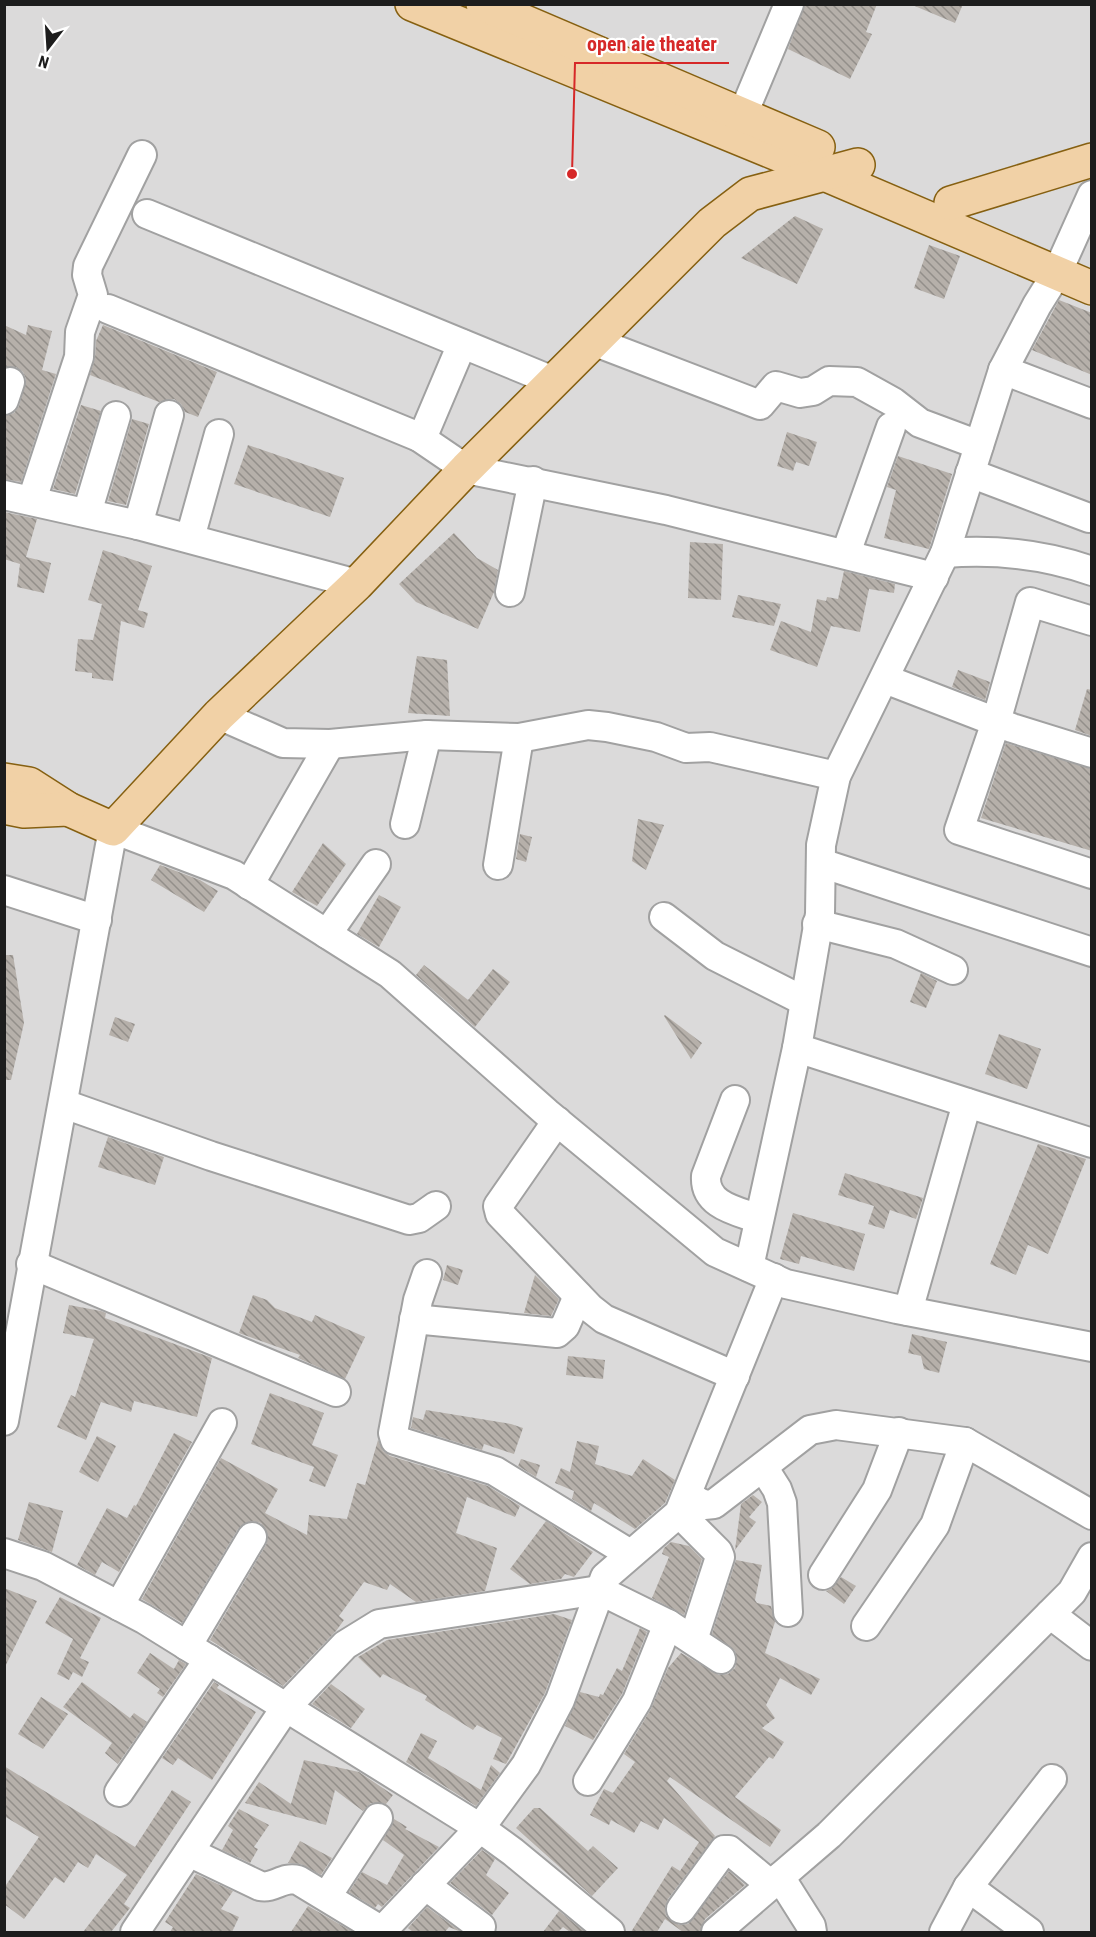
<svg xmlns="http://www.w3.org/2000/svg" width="1096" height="1937" font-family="'Roboto Condensed',sans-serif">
  <defs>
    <pattern id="building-back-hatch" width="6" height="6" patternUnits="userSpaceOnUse" patternTransform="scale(1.5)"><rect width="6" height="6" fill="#b6b0aa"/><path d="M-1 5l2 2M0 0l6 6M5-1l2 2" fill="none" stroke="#938f8a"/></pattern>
  </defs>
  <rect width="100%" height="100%" fill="#edeae4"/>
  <rect fill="#dbdada" x="5" y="5" width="1086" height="1927"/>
  <g fill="url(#building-back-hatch)">
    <polygon points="805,4 877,4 866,32 872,34 850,79 788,49"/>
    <polygon points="910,4 963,4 955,23"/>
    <polygon points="795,216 823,229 797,284 741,258"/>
    <polygon points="929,245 960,256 944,299 914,288"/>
    <polygon points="1059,300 1092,313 1092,375 1032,350"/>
    <polygon points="4,325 26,335 28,325 52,331 42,370 56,374 21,482 4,479 4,416 14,413 19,406 26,379 23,372 16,367 4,367"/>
    <polygon points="103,325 217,372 198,417 185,412 181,404 174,399 159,402 90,375 95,358 96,341"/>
    <polygon points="81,405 101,411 75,494 53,489"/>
    <polygon points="132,419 149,424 126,505 108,501"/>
    <polygon points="787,432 817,442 809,466 796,462 793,471 777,466"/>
    <polygon points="248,445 344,478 330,517 234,484"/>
    <polygon points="898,456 952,474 929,549 884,538 896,490 887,487"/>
    <polygon points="4,512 37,519 26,557 51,563 44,593 17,587 20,564 4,559"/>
    <polygon points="454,533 477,558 498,570 494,592 478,629 416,602 399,584"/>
    <polygon points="690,542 723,544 721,600 688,598"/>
    <polygon points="103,550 152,566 138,610 148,613 144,628 121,621 113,681 92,678 92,673 75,671 78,639 93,640 102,604 88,600"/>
    <polygon points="844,571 895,584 894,593 869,589 860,632 831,626 817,667 770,650 781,621 811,632 817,599 826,601 827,597 838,599"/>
    <polygon points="738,595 781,604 774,626 732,617"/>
    <polygon points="417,656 447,660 450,716 408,713"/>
    <polygon points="958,670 990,682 985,700 952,687"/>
    <polygon points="1087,689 1092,690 1092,736 1075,730"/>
    <polygon points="1006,743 1092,769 1092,851 981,818"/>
    <polygon points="638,819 664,825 646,870 632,861"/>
    <polygon points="520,834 532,837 526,862 516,859"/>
    <polygon points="323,843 346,864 317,906 292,892"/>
    <polygon points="160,865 200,880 218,891 204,912 151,880"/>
    <polygon points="379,895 401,907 379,947 357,934"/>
    <polygon points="4,955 13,955 24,1023 11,1080 4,1080"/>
    <polygon points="424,965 468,1000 493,969 510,982 475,1027 416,975"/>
    <polygon points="921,973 937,981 926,1008 910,1002"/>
    <polygon points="665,1015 702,1043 691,1059 664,1016"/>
    <polygon points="115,1017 135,1024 128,1042 109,1035"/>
    <polygon points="999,1034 1041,1049 1027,1089 985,1074"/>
    <polygon points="108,1137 164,1157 155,1185 98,1167"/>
    <polygon points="1038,1144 1086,1159 1048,1254 1028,1245 1016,1275 990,1264"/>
    <polygon points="845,1173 923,1198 916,1219 890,1210 884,1229 868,1224 874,1206 838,1195"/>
    <polygon points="793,1213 865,1234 854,1271 801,1256 799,1264 780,1259"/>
    <polygon points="447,1265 463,1270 458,1285 443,1280"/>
    <polygon points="535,1275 559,1299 551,1316 524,1313"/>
    <polygon points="253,1295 267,1300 275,1308 312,1322 315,1315 365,1337 345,1379 298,1358 300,1355 239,1333"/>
    <polygon points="69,1305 101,1311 106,1313 105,1318 212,1358 197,1417 134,1401 131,1412 101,1402 86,1440 57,1427 71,1395 75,1397 94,1339 63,1333"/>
    <polygon points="912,1334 947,1342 939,1373 924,1369 921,1356 908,1353"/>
    <polygon points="568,1356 605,1360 603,1379 566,1375"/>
    <polygon points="270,1393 324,1413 312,1445 338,1455 325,1487 309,1481 314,1467 251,1444"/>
    <polygon points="426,1410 511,1424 523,1428 514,1454 484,1444 482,1450 411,1428 413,1417 423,1420"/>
    <polygon points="174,1433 192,1442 119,1572 102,1562 95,1575 77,1565 107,1508 127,1518 134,1505 136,1506"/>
    <polygon points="97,1436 116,1446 98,1482 79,1472"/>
    <polygon points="378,1440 383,1451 390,1456 488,1486 520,1506 515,1517 467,1497 456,1533 497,1548 485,1591 416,1602 390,1584 387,1590 364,1582 339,1616 344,1620 336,1631 283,1686 210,1640 266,1545 268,1537 261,1523 252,1521 238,1529 182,1623 142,1599 221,1458 278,1489 265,1513 307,1535 309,1515 347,1519 357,1483 365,1485"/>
    <polygon points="577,1441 599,1446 595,1464 632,1476 643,1459 675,1480 665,1503 635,1529 594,1503 591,1511 572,1499 574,1491 555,1483 561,1468 570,1472"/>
    <polygon points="521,1459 540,1465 536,1477 518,1466"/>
    <polygon points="753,1495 762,1502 749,1517 756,1522 735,1550 741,1504"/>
    <polygon points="29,1502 63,1511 52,1552 18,1540"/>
    <polygon points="546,1521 593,1552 574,1577 565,1574 561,1579 530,1584 510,1569"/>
    <polygon points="671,1542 689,1546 702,1559 684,1615 652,1598 669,1557 662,1554 664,1548"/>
    <polygon points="736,1560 762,1565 755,1600 757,1603 771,1606 775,1622 765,1653 820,1679 811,1695 780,1678 766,1705 775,1718 762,1728 784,1742 773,1759 769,1757 735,1797 781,1830 770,1847 670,1777 667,1781 715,1836 668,1899 665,1908 666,1916 679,1925 688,1924 729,1871 745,1885 705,1919 700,1932 683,1932 665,1919 657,1932 631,1932 672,1866 680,1871 699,1842 664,1818 658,1830 641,1821 634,1833 611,1820 609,1825 590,1815 604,1789 613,1793 635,1762 624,1754 651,1709 668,1668 681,1653 719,1675 728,1674 735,1668 737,1659 735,1651 712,1634"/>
    <polygon points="841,1577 856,1586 844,1604 826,1591 831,1589"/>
    <polygon points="4,1588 37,1601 4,1669"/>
    <polygon points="60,1597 101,1618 80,1658 89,1662 82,1677 73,1672 69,1680 57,1674 73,1639 45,1623"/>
    <polygon points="554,1614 572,1620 545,1693 506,1764 493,1759 502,1738 477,1725 473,1730 425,1700 427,1696 383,1674 380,1678 358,1657 387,1640"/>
    <polygon points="640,1628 647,1632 622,1694 593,1740 565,1726 580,1692 599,1697 600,1694 603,1695 617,1668 622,1671"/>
    <polygon points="150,1653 174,1669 179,1660 186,1664 163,1697 157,1693 160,1689 137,1673"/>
    <polygon points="82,1682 130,1718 134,1713 147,1722 118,1764 105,1753 112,1743 63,1707"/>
    <polygon points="214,1682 219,1685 217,1688 256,1712 212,1780 178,1758 173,1765 162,1758"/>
    <polygon points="331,1684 365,1709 351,1728 312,1704"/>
    <polygon points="41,1697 68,1714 43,1749 18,1734"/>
    <polygon points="421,1733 437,1741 428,1758 481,1790 491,1765 500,1773 476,1806 406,1762"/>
    <polygon points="304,1760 359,1772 393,1795 386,1804 371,1803 363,1811 335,1790 326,1825 245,1803 259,1782 291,1804"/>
    <polygon points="4,1766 135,1847 172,1790 191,1802 124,1904 130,1908 111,1932 83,1932 127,1875 96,1854 88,1868 78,1862 64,1883 55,1877 24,1919 4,1904 4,1888 39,1837 4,1816"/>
    <polygon points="534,1808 540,1808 588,1851 593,1846 618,1868 592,1896 516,1828"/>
    <polygon points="239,1809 269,1825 254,1847 258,1849 250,1863 222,1850 233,1830 228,1826"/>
    <polygon points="394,1819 407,1827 405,1829 439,1847 382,1907 378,1904 375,1908 349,1892 362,1872 387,1885 404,1855 383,1840"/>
    <polygon points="300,1841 332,1858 321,1875 301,1864 288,1863"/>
    <polygon points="482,1850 495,1859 486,1875 509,1893 492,1915 450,1883"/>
    <polygon points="196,1874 233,1891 221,1909 239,1917 232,1932 170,1932 173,1927 165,1922"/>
    <polygon points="308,1906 353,1932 291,1932"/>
    <polygon points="427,1907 461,1932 449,1927 445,1932 413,1932 408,1928"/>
    <polygon points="559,1911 585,1932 570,1932 563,1927 558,1932 543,1932"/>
  </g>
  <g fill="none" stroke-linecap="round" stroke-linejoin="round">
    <defs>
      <g id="minor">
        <polyline points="743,114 789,4"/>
        <polyline points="1092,195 1057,273 1037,305 1003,370 945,553 836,776 821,845 820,914 797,1048 1092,1143"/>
        <polyline points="147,214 553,381"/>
        <polyline points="108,309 419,437 423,436 462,344"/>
        <polyline points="593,341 760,405 776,386 800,393 813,391 829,381 857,382 893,402 920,423 979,445"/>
        <polyline points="1003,370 1092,404"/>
        <polyline points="4,400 10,382"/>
        <polyline points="419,437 466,469 666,510 934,577"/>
        <polyline points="970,473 1089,518"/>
        <polyline points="4,495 138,525 357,584"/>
        <polyline points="32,500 79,357 80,332 93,295 87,275 88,266 142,155"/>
        <polyline points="87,513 116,416"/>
        <polyline points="138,525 169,415"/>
        <polyline points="190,538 219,434"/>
        <polyline points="846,553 891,427"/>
        <path d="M945,553c51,-4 99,1 147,18"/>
        <polyline points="510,592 533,481"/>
        <polyline points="1092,621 1030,602 996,722 959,830 1092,874"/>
        <polyline points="885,679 1012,728 1092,753"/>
        <polyline points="219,715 283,743 330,744 427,735 519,738 588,725 607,727 656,737 686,748 710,747 836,776"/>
        <polyline points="405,824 427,735"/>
        <polyline points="821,863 1092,952"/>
        <polyline points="498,865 519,738"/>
        <polyline points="249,885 330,744"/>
        <polyline points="4,890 97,920"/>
        <polyline points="664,917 715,956 804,1001"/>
        <polyline points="817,924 896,944 953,970"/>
        <polyline points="327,934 376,864"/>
        <path d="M735,1100l-29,76c-2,30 32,35 53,43"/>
        <polyline points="64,1104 211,1156 409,1220 419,1218 436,1206"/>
        <polyline points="557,1121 498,1206 500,1214 590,1308 604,1319 735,1376"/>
        <polyline points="31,1264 336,1392"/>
        <polyline points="749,1267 797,1048"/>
        <polyline points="427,1274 418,1300 393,1433 395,1440 495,1471 630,1554"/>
        <polyline points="908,1311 967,1103"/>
        <polyline points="414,1319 557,1333 565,1326 578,1296"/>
        <polyline points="4,1421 113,829 234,875 390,974 547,1113 715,1252 786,1284 897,1309 1092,1347"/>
        <polyline points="763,1467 777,1489 782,1503 788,1612"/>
        <polyline points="687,1495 704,1505 714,1504 810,1430 836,1425 965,1442 1092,1515"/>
        <polyline points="679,1513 718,1552 720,1557 693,1640"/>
        <polyline points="4,1553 43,1566 144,1619 480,1828 513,1852 610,1932"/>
        <polyline points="823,1575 877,1490 899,1432"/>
        <polyline points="119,1606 222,1423"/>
        <polyline points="1050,1614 1092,1646"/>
        <polyline points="866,1626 935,1525 965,1442"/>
        <polyline points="187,1646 252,1537"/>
        <polyline points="588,1781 637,1701 668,1624"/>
        <polyline points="119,1792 209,1659"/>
        <path d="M189,1852l71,34c14,3 23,-10 38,-6l84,51"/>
        <polyline points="780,1877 811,1926 812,1932"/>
        <polyline points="425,1885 481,1927"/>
        <polyline points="968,1887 1029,1932"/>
        <polyline points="327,1896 378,1818"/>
        <polyline points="681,1909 724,1850 729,1850 771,1885"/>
        <polyline points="135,1932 286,1707 345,1645 379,1624 599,1590 668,1624 721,1659"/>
        <polyline points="381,1932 480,1828 526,1765 560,1700 605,1577 679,1513 774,1278"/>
        <polyline points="716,1932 829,1835 1072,1592 1092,1557"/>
        <polyline points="944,1932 968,1887 1052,1779"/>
      </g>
      <g id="major">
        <polyline points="412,4 780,155 1092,288"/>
        <polyline points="483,4 818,147"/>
        <polyline points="951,203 1092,160"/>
        <polyline points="4,780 29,784 68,809 113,829 219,715 357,584 466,469 712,223 750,194 858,165"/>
        <polyline points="4,807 24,811 68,809"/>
      </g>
    </defs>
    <use href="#minor" stroke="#a1a1a1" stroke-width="32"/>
    <use href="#major" stroke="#866011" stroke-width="36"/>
    <use href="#minor" stroke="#fff" stroke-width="28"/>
    <use href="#major" stroke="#f1d1a6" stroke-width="33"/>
  </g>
  <path fill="none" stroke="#d62828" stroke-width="2" d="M572 174L575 63H729"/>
  <circle fill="#d62828" stroke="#fff" stroke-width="2" cx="572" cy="174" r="6"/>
  <g font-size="20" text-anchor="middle" font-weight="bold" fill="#d62828" stroke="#fff" stroke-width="4.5" stroke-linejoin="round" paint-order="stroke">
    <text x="652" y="51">open aie theater</text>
  </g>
  <rect width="1096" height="1937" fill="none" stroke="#1d1d1d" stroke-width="12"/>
  <g transform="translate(48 48) rotate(197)" stroke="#ffffff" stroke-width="4.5" paint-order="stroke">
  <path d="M0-4.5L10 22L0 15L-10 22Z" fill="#1d1d1d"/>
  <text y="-9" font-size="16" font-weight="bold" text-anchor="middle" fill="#1d1d1d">N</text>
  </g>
</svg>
